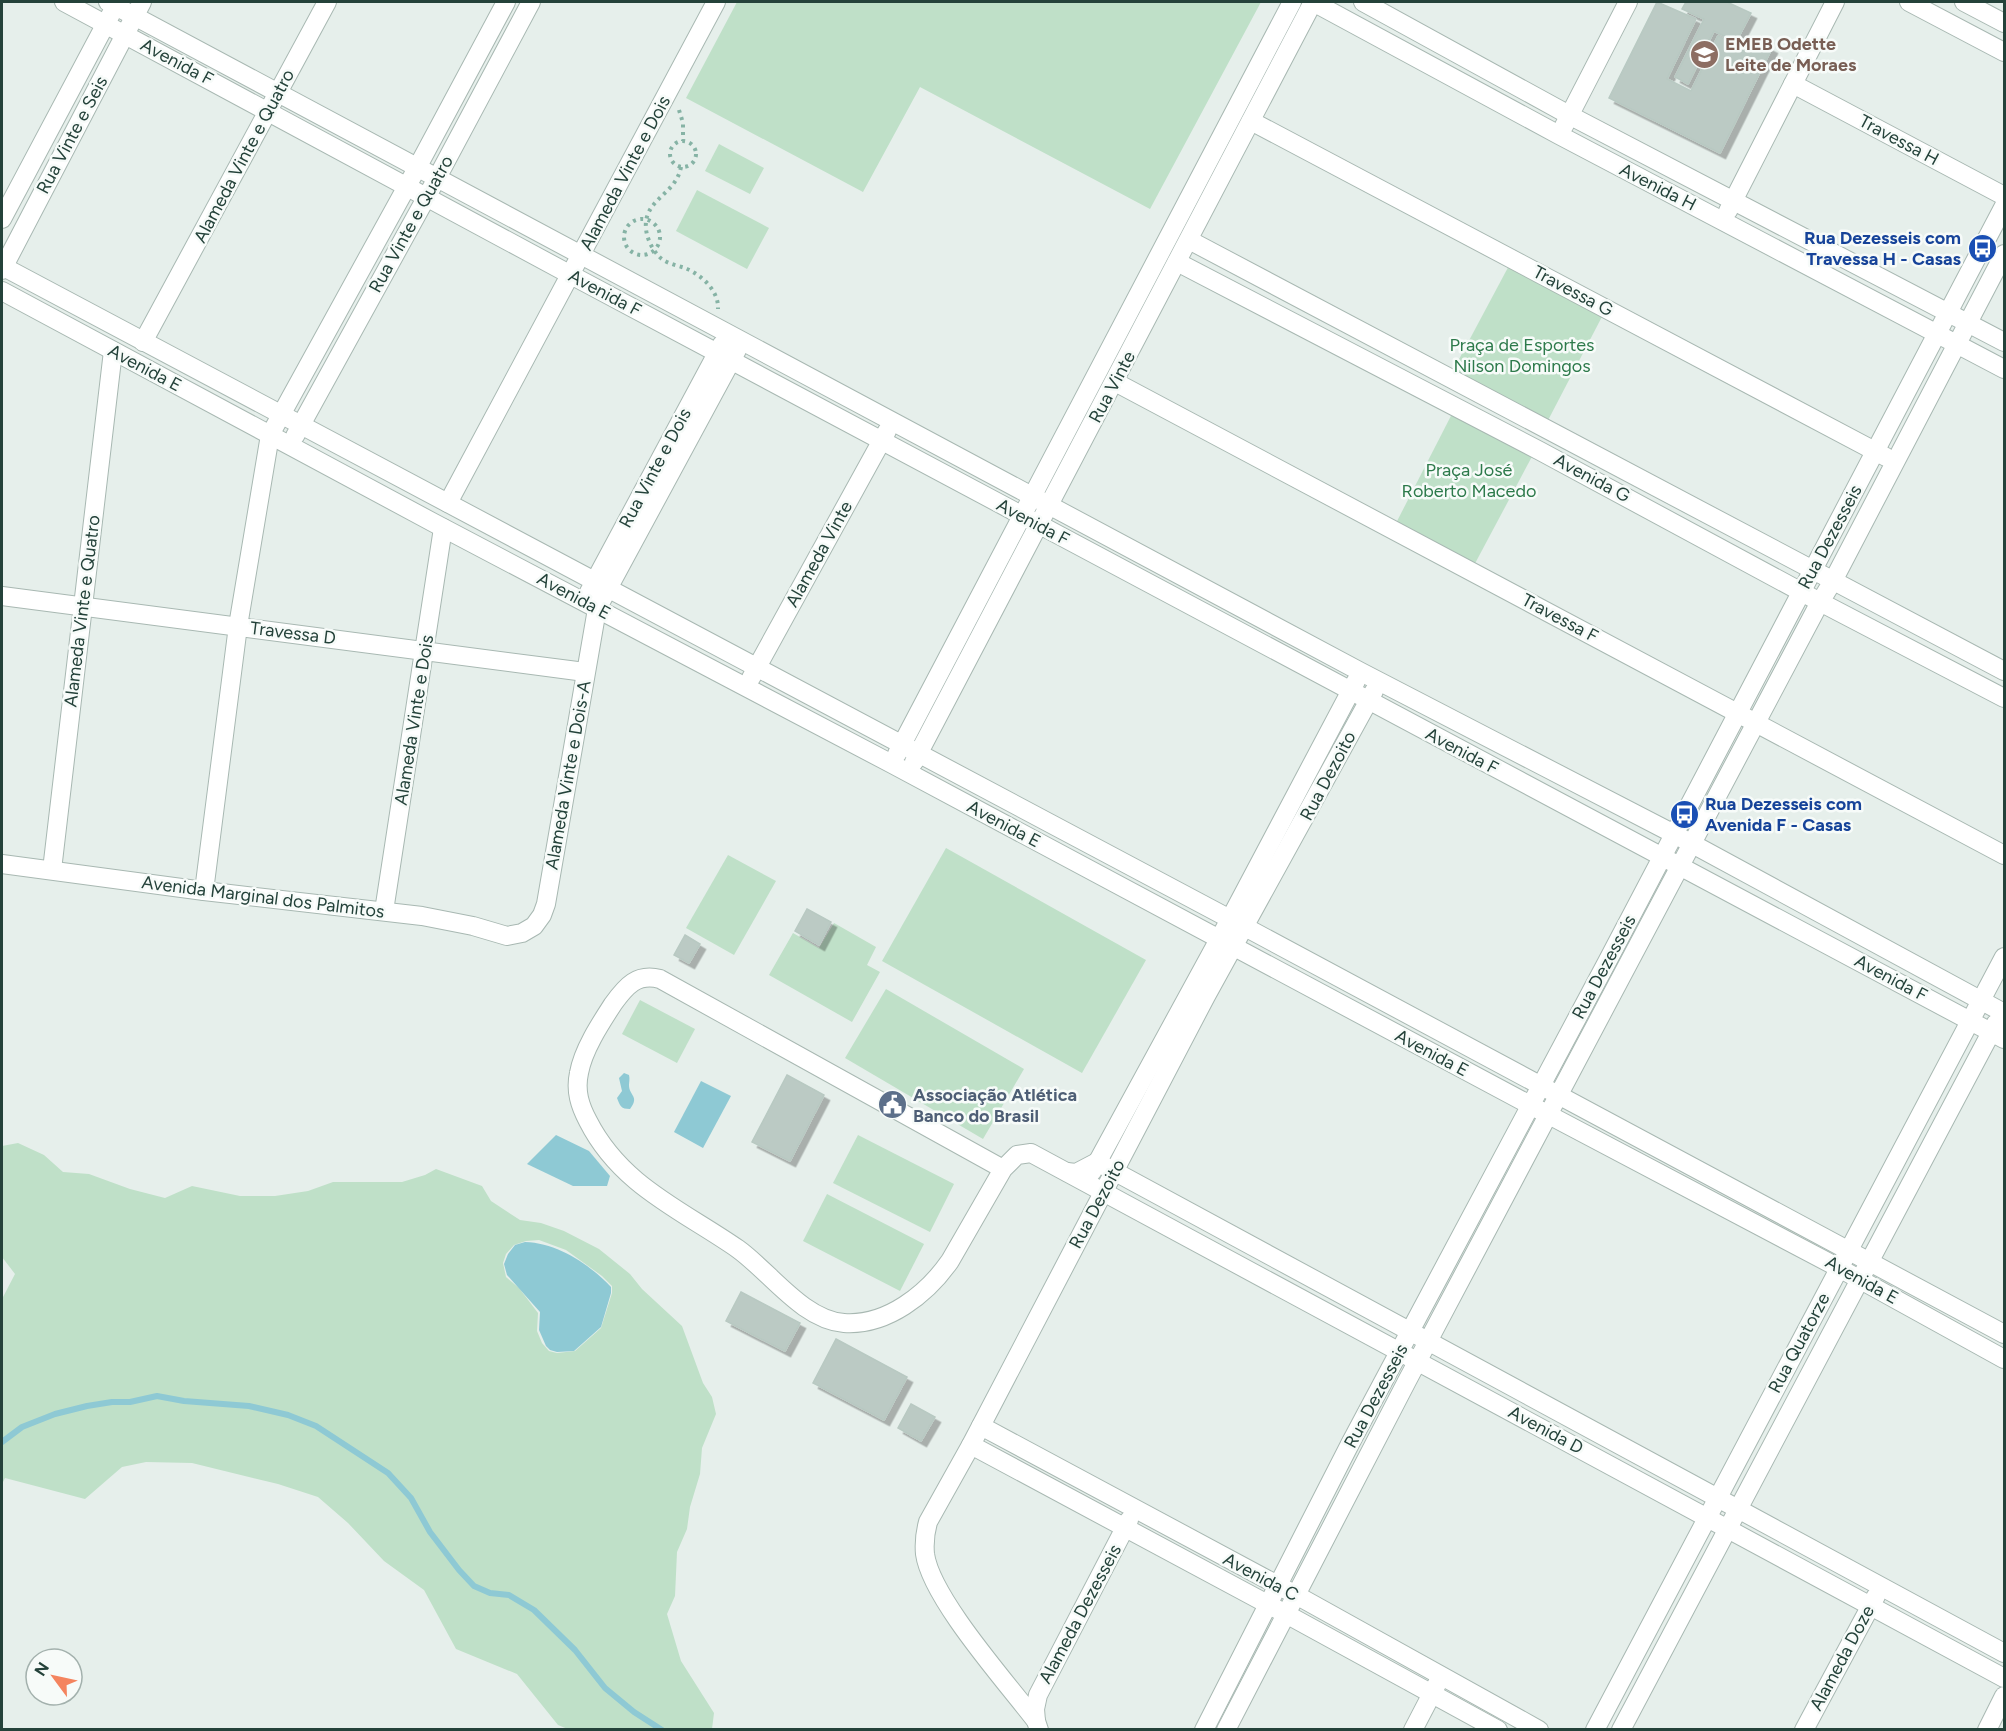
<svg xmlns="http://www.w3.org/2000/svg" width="2006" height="1731" font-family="Figtree,sans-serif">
  <defs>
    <filter id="shadow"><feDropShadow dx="5.5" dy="5.5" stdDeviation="0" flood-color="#0004"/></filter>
  </defs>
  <rect width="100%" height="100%" fill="#e6efeb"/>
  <g fill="#bfe0c8" fill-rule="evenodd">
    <polygon points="737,2 1261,2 1150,209 920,87 863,192 686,98"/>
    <polygon points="719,144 764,168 750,194 705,171"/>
    <polygon points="697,190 769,228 747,269 676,231"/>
    <polygon points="1512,260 1606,309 1544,428 1449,378"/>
    <polygon points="1455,408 1536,449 1471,571 1393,529"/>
    <polygon points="946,848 1146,960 1082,1073 882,961"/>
    <polygon points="728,855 776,881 734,955 686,928"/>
    <polygon points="834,923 876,947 867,965 880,972 852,1022 769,975 793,933 819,948"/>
    <polygon points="886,989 1024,1069 983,1139 845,1058"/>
    <polygon points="640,1000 695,1029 677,1063 622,1034"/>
    <polygon points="858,1135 954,1184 930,1232 833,1183"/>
    <path d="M18,1143l26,12 19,17 26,2 41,15 35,9 27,-12 48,10h35l33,-5 25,-9h69l23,-7 11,-6 46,17 9,15 29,19 21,3 23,8 35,18 31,25 12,15 40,37 21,57 9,14 4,17 -14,34 -2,26 -10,33 -3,22 -10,23 -2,44 -8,18 14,47 33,52 -2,16 -142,1 -12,-5 -41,-51 -61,-25 -32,-59 -40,-29 -36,-38 -30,-26 -40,-13 -86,-21 -46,-1 -24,5 -37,32 -80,-21 -3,6v-185l13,-25 -13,-17v-111zM539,1240l27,10 36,26 10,10v7l-11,35 -26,23 -18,2 -8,-2 -7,-8 -5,-12 1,-18 -19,-25 -13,-11 -3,-14 3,-9 8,-9 12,-4z"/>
    <polygon points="827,1194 924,1244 900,1291 803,1241"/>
  </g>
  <g fill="#8ec9d4">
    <path d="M624,1073l5,2c1,4 0,7 0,10 0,11 11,11 1,24 -9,0 -10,-3 -13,-11l5,-7 -3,-13z"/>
    <polygon points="701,1081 731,1096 703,1148 674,1132"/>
    <polygon points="556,1135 589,1151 610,1176 607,1186 573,1186 527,1164"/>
    <path d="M525,1242c33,1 64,22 86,45v6l-10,34 -27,24 -17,1 -7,-2 -4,-4 -7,-16 1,-18 -33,-37 -3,-11 4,-10 7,-9z"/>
  </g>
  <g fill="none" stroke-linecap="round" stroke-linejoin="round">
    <polyline stroke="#8ec9d4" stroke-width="6" points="2,1442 22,1427 55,1414 87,1406 112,1402 130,1402 157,1396 184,1401 249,1406 288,1415 316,1426 388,1473 411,1498 430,1532 459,1570 474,1586 490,1593 509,1595 534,1610 575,1650 605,1688 634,1712 662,1730"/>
  </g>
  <g fill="#bbcac4" stroke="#b8c9c2" stroke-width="1.5" filter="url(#shadow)">
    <polygon points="1657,2 1696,19 1667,79 1691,91 1718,36 1750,52 1756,40 1772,48 1720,153 1609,98"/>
    <polygon points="1686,2 1727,2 1751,13 1736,42 1714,31 1688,84 1675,77 1704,19 1682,9"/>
    <polygon points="807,909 831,922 819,945 795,931"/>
    <polygon points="685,935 700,944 689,963 674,955"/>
    <polygon points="787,1075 824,1095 790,1161 752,1142"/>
    <polygon points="741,1292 800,1323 785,1351 726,1321"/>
    <polygon points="836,1339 907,1377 884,1420 813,1383"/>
    <polygon points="911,1404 935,1417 921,1441 898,1428"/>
  </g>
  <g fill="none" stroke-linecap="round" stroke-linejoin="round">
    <defs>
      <g id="minor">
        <polyline points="64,2 571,275 2004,1039"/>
        <polyline points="108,2 1361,672 1674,834 2004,1013"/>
        <polyline points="1313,2 1559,135 2004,369"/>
        <polyline points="1363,2 1569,115 2004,342"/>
        <polyline points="1909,2 2004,52"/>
        <polyline points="1964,2 2004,23"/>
        <polyline points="1793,84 2004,196"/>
        <polyline points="1251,121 1886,457"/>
        <polyline points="1564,126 1628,2"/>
        <polyline points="1728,211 1835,2"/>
        <polyline points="2,219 111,14"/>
        <polyline points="1189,240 2004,671"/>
        <polyline points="1177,262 1540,451 1820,602 2004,698"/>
        <polyline points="2,266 1230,919 2004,1334"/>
        <polyline points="2,270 142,2"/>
        <polyline points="2,291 434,523 892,764 1530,1105 1839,1268 2004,1359"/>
        <polyline points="143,342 327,2"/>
        <polyline points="1115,382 2004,855"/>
        <polyline points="295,436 437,178 531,2"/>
        <polyline points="448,503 716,2"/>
        <polyline points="589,592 722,344"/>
        <polyline points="2,596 585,672"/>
        <polyline points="751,678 887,431"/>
        <polyline points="897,754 1292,2"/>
        <polyline points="914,762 1313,2"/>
        <polyline points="2,864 204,891 422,916 473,926 507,936 522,933 534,926 542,915 546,904 597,609 737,350"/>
        <polyline points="52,870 113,351"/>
        <polyline points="204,891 238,626 270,435 417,168 506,2"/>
        <polyline points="384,911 443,528"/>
        <path d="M1003,1169l-343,-190c-23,-6 -34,7 -47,25 -13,20 -30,46 -34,69 -4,18 1,33 9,48 33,65 94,89 150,128 32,23 65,71 106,74 43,3 83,-29 106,-62l53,-92 14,-14 14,-2 973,525"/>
        <polyline points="1067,1172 1076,1173 1097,1162 2004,1653"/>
        <polyline points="1092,1172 1230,919 1356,681"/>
        <polyline points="981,1426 1296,1595 1539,1730"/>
        <polyline points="971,1445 1286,1614 1498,1730"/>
        <polyline points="1036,1721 1035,1709 1038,1695 1129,1520"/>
        <path d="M1039,1730l-3,-9c-29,-38 -105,-123 -111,-167 -1,-11 0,-21 3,-32l43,-77 235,-449 168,-305"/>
        <polyline points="1204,1730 1351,1442 1607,962 2004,206"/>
        <polyline points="1226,1730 1407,1381 1820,602 1833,581 2004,254"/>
        <polyline points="1413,1730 1438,1682"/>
        <polyline points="1595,1730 2004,957"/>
        <polyline points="1621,1730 1996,1023"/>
        <polyline points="1804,1730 1876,1596"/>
        <polyline points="1987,1730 2004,1696"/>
      </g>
    </defs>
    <use href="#minor" stroke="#a8b8b2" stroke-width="20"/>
    <g stroke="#86b3a5" stroke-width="4" stroke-dasharray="3 4.5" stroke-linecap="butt">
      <polyline points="679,110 683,123 683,141"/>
      <circle cx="683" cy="154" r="13"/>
      <path d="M681,167c-5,28 -38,32 -35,62 1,9 5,18 11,25 6,9 19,11 28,14 17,7 34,23 33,41"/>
      <circle cx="642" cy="237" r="18"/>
    </g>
    <use href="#minor" stroke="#fff" stroke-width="18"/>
  </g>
  <defs>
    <symbol id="school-disc" viewBox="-11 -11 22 22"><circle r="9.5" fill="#8d6e63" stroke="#f7fbf9"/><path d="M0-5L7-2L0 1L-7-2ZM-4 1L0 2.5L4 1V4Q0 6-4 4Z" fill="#fff"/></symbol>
    <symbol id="bus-disc" viewBox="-11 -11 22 22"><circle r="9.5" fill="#1a4fb4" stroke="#f7fbf9"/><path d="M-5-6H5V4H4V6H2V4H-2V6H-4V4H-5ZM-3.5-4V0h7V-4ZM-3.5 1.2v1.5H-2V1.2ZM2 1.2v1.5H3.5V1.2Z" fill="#fff"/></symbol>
    <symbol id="civic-disc" viewBox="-11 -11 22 22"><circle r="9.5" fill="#5c6f8a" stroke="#f7fbf9"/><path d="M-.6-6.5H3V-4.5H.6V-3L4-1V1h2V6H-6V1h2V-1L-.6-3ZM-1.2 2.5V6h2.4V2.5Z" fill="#fff"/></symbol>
  </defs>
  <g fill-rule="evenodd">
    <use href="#school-disc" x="1688" y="38" width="33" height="33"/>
    <use href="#bus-disc" x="1966" y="232" width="33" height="33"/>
    <use href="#bus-disc" x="1668" y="798" width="33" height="33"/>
    <use href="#civic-disc" x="876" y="1088" width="33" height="33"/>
  </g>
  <g text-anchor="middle" stroke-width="5" stroke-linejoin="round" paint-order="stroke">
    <g font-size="18" font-weight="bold" fill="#785e54" stroke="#f7fbf9" text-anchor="start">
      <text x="1725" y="50">EMEB Odette<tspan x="1725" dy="21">Leite de Moraes</tspan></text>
    </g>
    <g font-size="18" fill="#24423a" stroke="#f7fbf9">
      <text transform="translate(177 62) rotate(28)" y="6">Avenida F</text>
      <text transform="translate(72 135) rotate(-62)" y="6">Rua Vinte e Seis</text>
      <text transform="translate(1899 140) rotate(28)" y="6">Travessa H</text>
      <text transform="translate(244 156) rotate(-62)" y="6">Alameda Vinte e Quatro</text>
      <text transform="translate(625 173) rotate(-62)" y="6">Alameda Vinte e Dois</text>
      <text transform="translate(1658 187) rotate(27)" y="6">Avenida H</text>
      <text transform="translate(411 224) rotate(-61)" y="6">Rua Vinte e Quatro</text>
      <text transform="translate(1573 291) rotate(28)" y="6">Travessa G</text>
      <text transform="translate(605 293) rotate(28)" y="6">Avenida F</text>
      <text transform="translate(145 368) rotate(28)" y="6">Avenida E</text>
      <text transform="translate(1112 387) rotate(-62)" y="6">Rua Vinte</text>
      <text transform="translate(655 468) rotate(-62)" y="6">Rua Vinte e Dois</text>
      <text transform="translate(1592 478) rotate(28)" y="6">Avenida G</text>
      <text transform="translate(1033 522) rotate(28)" y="6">Avenida F</text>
      <text transform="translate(1830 537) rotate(-62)" y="6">Rua Dezesseis</text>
      <text transform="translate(819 554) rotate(-61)" y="6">Alameda Vinte</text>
      <text transform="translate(574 596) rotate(28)" y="6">Avenida E</text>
      <text transform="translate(82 611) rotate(-83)" y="6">Alameda Vinte e Quatro</text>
      <text transform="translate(1560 618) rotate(28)" y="6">Travessa F</text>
      <text transform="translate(293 633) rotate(7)" y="6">Travessa D</text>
      <text transform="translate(414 720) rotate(-81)" y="6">Alameda Vinte e Dois</text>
      <text transform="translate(1462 751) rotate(28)" y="6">Avenida F</text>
      <text transform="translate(568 775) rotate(-80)" y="6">Alameda Vinte e Dois-A</text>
      <text transform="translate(1328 776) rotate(-62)" y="6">Rua Dezoito</text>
      <text transform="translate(1004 824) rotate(28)" y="6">Avenida E</text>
      <text transform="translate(263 897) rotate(7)" y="6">Avenida Marginal dos Palmitos</text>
      <text transform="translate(1604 967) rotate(-62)" y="6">Rua Dezesseis</text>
      <text transform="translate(1891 978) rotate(28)" y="6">Avenida F</text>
      <text transform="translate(1432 1053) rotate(28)" y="6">Avenida E</text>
      <text transform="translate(1097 1204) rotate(-62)" y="6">Rua Dezoito</text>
      <text transform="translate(1862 1280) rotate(29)" y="6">Avenida E</text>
      <text transform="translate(1799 1343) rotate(-62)" y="6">Rua Quatorze</text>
      <text transform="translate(1376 1396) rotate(-62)" y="6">Rua Dezesseis</text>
      <text transform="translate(1546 1430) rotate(28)" y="6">Avenida D</text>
      <text transform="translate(1261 1577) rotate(28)" y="6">Avenida C</text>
      <text transform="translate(1080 1614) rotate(-62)" y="6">Alameda Dezesseis</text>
      <text transform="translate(1842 1658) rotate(-62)" y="6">Alameda Doze</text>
    </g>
    <g font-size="18" font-weight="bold" fill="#164399" stroke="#f7fbf9" text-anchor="end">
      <text x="1961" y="244">Rua Dezesseis com<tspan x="1961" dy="21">Travessa H - Casas</tspan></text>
      <text x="1705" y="810" text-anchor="start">Rua Dezesseis com<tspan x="1705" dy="21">Avenida F - Casas</tspan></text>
    </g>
    <g font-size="18" fill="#2d7a4b" stroke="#f7fbf9">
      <text x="1522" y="351">Praça de Esportes<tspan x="1522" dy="21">Nilson Domingos</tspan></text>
      <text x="1469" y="476">Praça José<tspan x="1469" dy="21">Roberto Macedo</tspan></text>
    </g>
    <g font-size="18" font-weight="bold" fill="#4e5e75" stroke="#f7fbf9" text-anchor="start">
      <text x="913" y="1101">Associação Atlética<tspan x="913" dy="21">Banco do Brasil</tspan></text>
    </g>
  </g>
  <rect width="2006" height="1731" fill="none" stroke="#24423a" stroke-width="6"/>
  <g transform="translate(54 1677) rotate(303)"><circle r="28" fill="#f7fbf9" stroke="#a3b1ad" stroke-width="1.5"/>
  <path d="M0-4.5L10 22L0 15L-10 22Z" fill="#f4845f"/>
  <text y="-9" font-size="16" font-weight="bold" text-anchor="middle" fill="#24423a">N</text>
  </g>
</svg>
